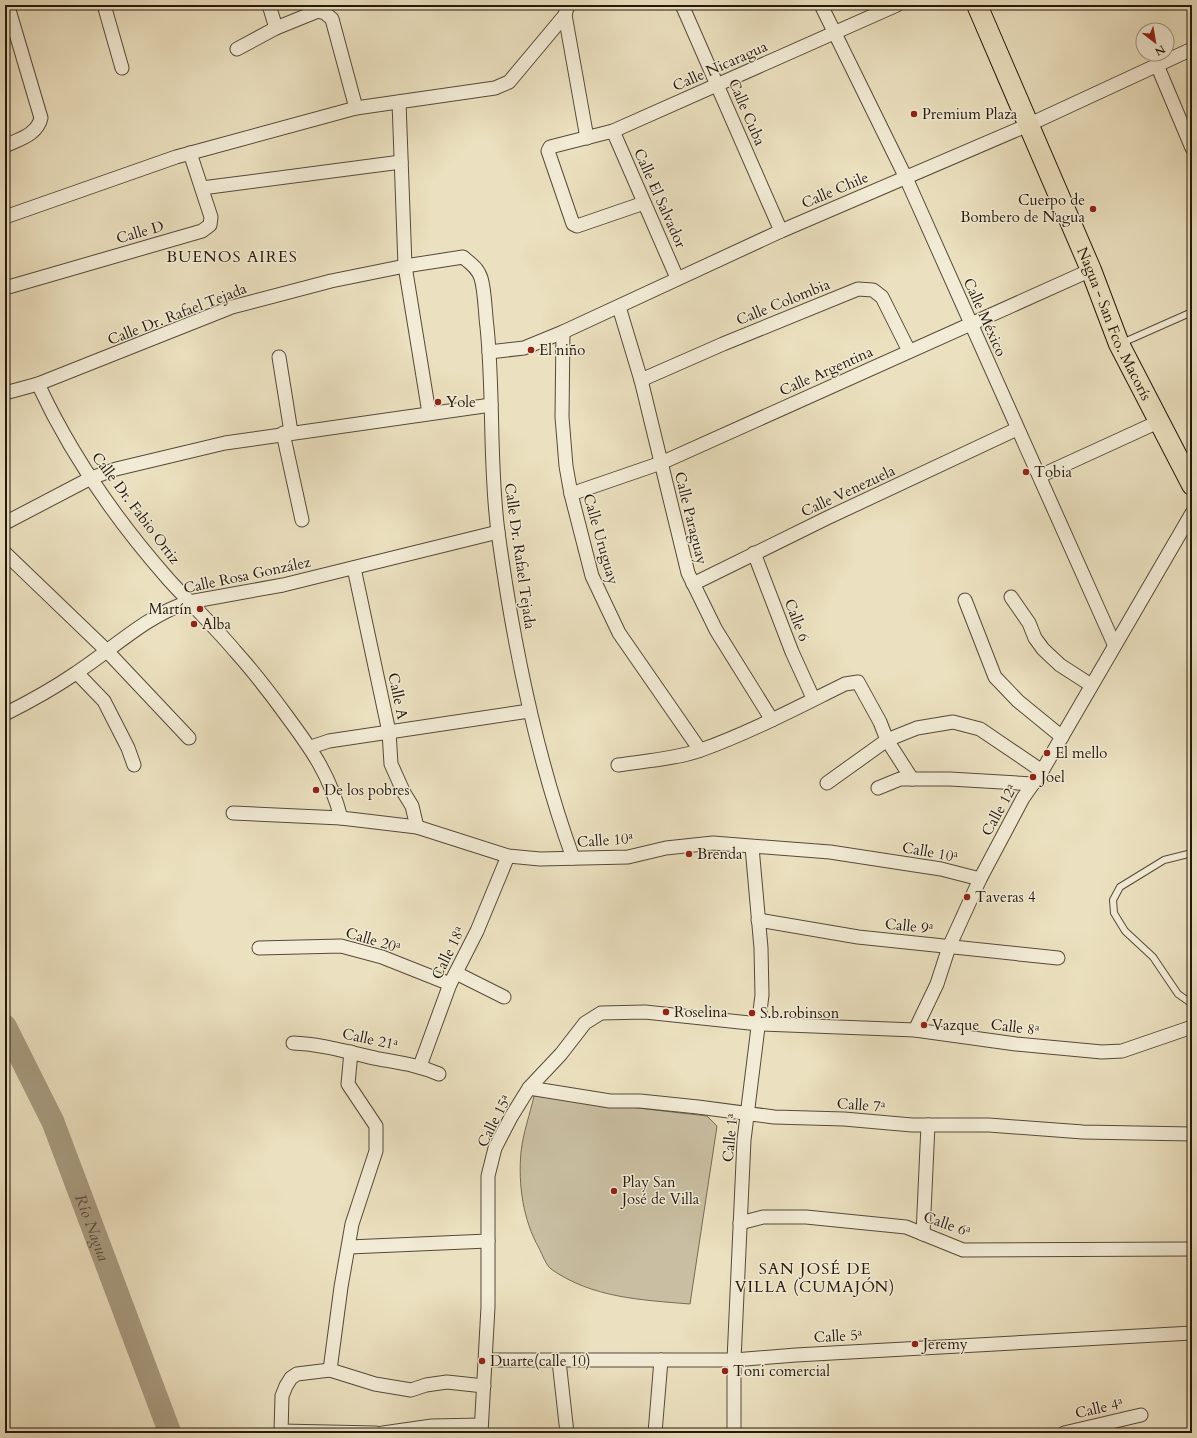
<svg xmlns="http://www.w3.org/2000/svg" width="1197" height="1438" font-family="Cardo,serif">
  <rect width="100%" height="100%" fill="#ebe0bf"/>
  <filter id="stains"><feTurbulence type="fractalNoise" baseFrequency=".005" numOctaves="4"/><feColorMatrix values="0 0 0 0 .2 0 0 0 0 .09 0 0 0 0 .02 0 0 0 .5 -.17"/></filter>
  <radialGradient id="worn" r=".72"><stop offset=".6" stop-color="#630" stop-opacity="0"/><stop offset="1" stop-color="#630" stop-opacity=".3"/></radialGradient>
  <path fill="#c9bea1" stroke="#766b56" d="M534,1096l173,20 10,10 -27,178c-48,-4 -98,-6 -139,-35 -5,-4 -9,-15 -12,-21 -16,-28 -21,-64 -18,-96 2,-19 9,-38 13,-56z"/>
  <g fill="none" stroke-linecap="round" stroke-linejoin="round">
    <path stroke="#a79c82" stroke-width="23" id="s1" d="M5,1026l48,96 117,311"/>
    <defs>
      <g id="lane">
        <polyline points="1122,343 1192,312"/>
        <polyline points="1192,853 1164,860 1120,887 1113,900 1114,913 1125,931 1153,957 1178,994 1188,1001 1192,1000"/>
      </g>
      <g id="street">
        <polyline points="104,5 122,68"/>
        <polyline points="269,5 276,28"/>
        <polyline points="568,5 565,15 587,138"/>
        <polyline points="682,5 781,231"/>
        <polyline points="821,5 906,178 1114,644"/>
        <polyline points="237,49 276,28 318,11 325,13 332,19 356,108"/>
        <polyline points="1157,65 1192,148"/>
        <polyline points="399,102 405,266 429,413"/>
        <polyline points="613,131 677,278"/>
        <path d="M5,146c14,-7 32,-11 36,-28l-32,-108"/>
        <polyline points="202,188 401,162"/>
        <polyline points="644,203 577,226 573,224 548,151 550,147 613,131 897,5"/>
        <polyline points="5,217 176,157 356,108 495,88 509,82 565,15"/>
        <polyline points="5,288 202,231 210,225 211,217 190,153"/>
        <polyline points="619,307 641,380 688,573 716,630 772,720"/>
        <polyline points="563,332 562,417 566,466 571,494 592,576 619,633 700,750"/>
        <polyline points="489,352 524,348 563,332 781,231 1028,125 1192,49"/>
        <polyline points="279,357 291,432"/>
        <polyline points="641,380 723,344 858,289 873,290 882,297 909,351"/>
        <path d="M38,384c33,71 79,137 131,196 22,24 45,46 66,71 18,20 35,42 51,64 26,35 44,60 55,103"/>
        <path d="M5,393l33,-9 194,-77 99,-26 74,-15 58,-9c7,6 15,11 18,21 4,13 4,34 6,49 7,68 2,137 11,205 15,111 37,221 75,326"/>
        <polyline points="283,433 302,520"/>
        <polyline points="1040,476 1158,422"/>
        <polyline points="571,494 661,463 1091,270"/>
        <polyline points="5,523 91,478 116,469 225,443 491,405"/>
        <polyline points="5,553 106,650 189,738"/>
        <polyline points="754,553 792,652 813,698"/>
        <polyline points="354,568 389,732 391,764 404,793 412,806 417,827"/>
        <polyline points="693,584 827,518 1017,429"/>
        <polyline points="1011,597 1029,623 1035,638 1043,649 1060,665 1091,685"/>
        <polyline points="965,600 995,677 1018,701 1062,737"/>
        <polyline points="77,673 104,701 128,748 134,765"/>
        <path d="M5,714c24,-12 49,-26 71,-41 37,-24 71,-58 113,-71l94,-17 215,-53"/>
        <polyline points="311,747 329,741 529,711"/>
        <path d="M618,765c27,-4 57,-6 83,-15 50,-18 97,-43 144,-66l13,-2 22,40 7,18 25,39"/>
        <polyline points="827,783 887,740 917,728 953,722 980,729 1042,771"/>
        <polyline points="878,788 900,779 950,779 1033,784"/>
        <polyline points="233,813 341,818 417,827 508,856 540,859 628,857 666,848 713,843 830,852 941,869 980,879"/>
        <polyline points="758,920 858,937 1058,958"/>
        <polyline points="259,948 341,946 382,957 450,984"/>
        <polyline points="456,973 504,997"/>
        <polyline points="915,1030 937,984 949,947 980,879 1023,798 1042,771 1192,513"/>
        <path d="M293,1043c30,1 57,10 86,16 22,4 39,6 60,15"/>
        <polyline points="420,1066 450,984 477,931 508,856"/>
        <polyline points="529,1088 610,1101 640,1101 698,1107 774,1117 844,1119 912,1125 989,1125 1083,1132 1192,1134"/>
        <polyline points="740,1223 763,1217 806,1217 906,1227 963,1250 1192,1249"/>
        <polyline points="923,1234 928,1125"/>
        <polyline points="349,1247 488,1241"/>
        <polyline points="486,1360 734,1360 796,1355 1192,1333"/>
        <polyline points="559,1361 567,1433"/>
        <polyline points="330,1370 341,1287 352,1224 376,1151 376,1126 348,1084 351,1052"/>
        <polyline points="281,1431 376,1433"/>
        <polyline points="281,1433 282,1396 286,1386 291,1378 297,1374 330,1370 375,1384 411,1390 426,1385 447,1382 484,1386"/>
        <polyline points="383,1433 432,1426 481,1425"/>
        <polyline points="481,1433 488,1307 488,1176 495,1148 511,1117 529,1088 561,1054 585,1023 601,1013 645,1012 759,1024 915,1030 1016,1044 1102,1052 1122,1051 1192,1027"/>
        <polyline points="655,1433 661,1360"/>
        <polyline points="734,1433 734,1360 744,1140 762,995 761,948 752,847"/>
        <polyline points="1064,1433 1141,1415"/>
      </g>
      <g id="primary">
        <path id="s2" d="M977,5l114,265 28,74 73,141"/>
      </g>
    </defs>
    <use href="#lane" stroke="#564a39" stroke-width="8"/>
    <use href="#street" stroke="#564a39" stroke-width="15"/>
    <use href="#primary" stroke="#24180c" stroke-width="22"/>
    <use href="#lane" stroke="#f2ebd5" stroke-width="6"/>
    <use href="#street" stroke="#f2ebd5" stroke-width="13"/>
    <use href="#primary" stroke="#ebe0bf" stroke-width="20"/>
  </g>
  <g fill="#8f2418" stroke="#f2ebd5" stroke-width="1.5">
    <circle cx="914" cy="114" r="4"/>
    <circle cx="1093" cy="209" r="4"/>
    <circle cx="531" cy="350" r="4"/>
    <circle cx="438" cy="402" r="4"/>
    <circle cx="1026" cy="472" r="4"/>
    <circle cx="200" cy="609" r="4"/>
    <circle cx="194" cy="624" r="4"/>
    <circle cx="1047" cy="753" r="4"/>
    <circle cx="1033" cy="777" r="4"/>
    <circle cx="316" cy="790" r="4"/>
    <circle cx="689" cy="854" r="4"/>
    <circle cx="967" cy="897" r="4"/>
    <circle cx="666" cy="1012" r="4"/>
    <circle cx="752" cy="1013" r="4"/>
    <circle cx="924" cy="1025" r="4"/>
    <circle cx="614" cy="1191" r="4"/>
    <circle cx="915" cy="1344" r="4"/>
    <circle cx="482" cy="1361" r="4"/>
    <circle cx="725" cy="1371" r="4"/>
  </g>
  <g text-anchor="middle" stroke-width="3" stroke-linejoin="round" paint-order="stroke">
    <g font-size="15" fill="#24180c" stroke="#f2ebd5">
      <text transform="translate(720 66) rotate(-24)" y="5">Calle Nicaragua</text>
      <text transform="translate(747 112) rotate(67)" y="5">Calle Cuba</text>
      <text transform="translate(835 190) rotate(-23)" y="5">Calle Chile</text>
      <text transform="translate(660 198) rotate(66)" y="5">Calle El Salvador</text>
      <text transform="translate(140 232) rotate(-16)" y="5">Calle D</text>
      <text transform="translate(783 302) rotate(-22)" y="5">Calle Colombia</text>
      <text transform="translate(177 314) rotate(-21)" y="5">Calle Dr. Rafael Tejada</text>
      <text transform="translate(985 317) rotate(66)" y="5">Calle México</text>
      <text dy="5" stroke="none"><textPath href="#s2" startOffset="347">Nagua - San Fco. Macorís</textPath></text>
      <text transform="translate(826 371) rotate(-24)" y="5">Calle Argentina</text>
      <text transform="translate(848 491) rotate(-25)" y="5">Calle Venezuela</text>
      <text transform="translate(136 508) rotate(53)" y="5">Calle Dr. Fabio Ortiz</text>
      <text transform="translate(691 518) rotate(76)" y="5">Calle Paraguay</text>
      <text transform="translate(601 539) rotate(74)" y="5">Calle Uruguay</text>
      <text transform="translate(520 556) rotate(82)" y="5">Calle Dr. Rafael Tejada</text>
      <text transform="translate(247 575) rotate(-12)" y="5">Calle Rosa González</text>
      <text transform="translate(797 620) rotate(69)" y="5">Calle 6</text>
      <text transform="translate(398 696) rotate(78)" y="5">Calle A</text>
      <text transform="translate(999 810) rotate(-61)" y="5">Calle 12ª</text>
      <text transform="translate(605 840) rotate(-4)" y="5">Calle 10ª</text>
      <text transform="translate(930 852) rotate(10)" y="5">Calle 10ª</text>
      <text transform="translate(909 926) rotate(6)" y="5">Calle 9ª</text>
      <text transform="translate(373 940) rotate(16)" y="5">Calle 20ª</text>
      <text transform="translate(448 953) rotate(-64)" y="5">Calle 18ª</text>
      <text transform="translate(1015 1027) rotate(7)" y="5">Calle 8ª</text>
      <text transform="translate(370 1039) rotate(12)" y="5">Calle 21ª</text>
      <text transform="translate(861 1105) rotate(4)" y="5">Calle 7ª</text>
      <text transform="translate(494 1121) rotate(-63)" y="5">Calle 15ª</text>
      <text transform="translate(730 1138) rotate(-84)" y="5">Calle 1ª</text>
      <text transform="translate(947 1224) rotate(19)" y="5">Calle 6ª</text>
      <text transform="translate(838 1336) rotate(-3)" y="5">Calle 5ª</text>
      <text transform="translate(1099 1408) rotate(-13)" y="5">Calle 4ª</text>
    </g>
    <g font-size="15" fill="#24180c" stroke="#f2ebd5" text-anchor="start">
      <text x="922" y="119">Premium Plaza</text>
      <text x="1085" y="205" text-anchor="end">Cuerpo de<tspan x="1085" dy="17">Bombero de Nagua</tspan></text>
      <text x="539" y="355">El niño</text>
      <text x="446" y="407">Yole</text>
      <text x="1034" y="477">Tobia</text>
      <text x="192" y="614" text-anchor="end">Martín</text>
      <text x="202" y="629">Alba</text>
      <text x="1055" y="758">El mello</text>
      <text x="1041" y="782">Joel</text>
      <text x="324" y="795">De los pobres</text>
      <text x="697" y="859">Brenda</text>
      <text x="975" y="902">Taveras 4</text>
      <text x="674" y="1017">Roselina</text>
      <text x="760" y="1018">S.b.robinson</text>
      <text x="932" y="1030">Vazque</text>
      <text x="622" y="1187">Play San<tspan x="622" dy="17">José de Villa</tspan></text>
      <text x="923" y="1349">Jeremy</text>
      <text x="490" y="1366">Duarte(calle 10)</text>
      <text x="733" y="1376">Toni comercial</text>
    </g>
    <g font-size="16" letter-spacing="1" fill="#24180c" stroke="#f2ebd5">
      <text x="232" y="262">BUENOS AIRES</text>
      <text x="815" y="1274">SAN JOSÉ DE<tspan x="815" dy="18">VILLA (CUMAJÓN)</tspan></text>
    </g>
    <g font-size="16" font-style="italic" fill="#584d3b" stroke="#f2ebd5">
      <text dy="6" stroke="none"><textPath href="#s1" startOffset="220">Río Nagua</textPath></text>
    </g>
  </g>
  <rect width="1197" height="1438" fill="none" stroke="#ebe0bf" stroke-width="20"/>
  <rect x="6" y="6" width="1185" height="1426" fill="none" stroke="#24180c" stroke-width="2"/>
  <rect x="10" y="10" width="1177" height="1418" fill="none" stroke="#24180c"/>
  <g transform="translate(1155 42) rotate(149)"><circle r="19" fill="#f2ebd5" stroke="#a09785"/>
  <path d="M0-3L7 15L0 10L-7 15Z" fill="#8f2418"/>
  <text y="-6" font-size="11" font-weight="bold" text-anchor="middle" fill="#24180c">N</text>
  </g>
  <rect width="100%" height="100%" filter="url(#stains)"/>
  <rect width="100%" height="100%" fill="url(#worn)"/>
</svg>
